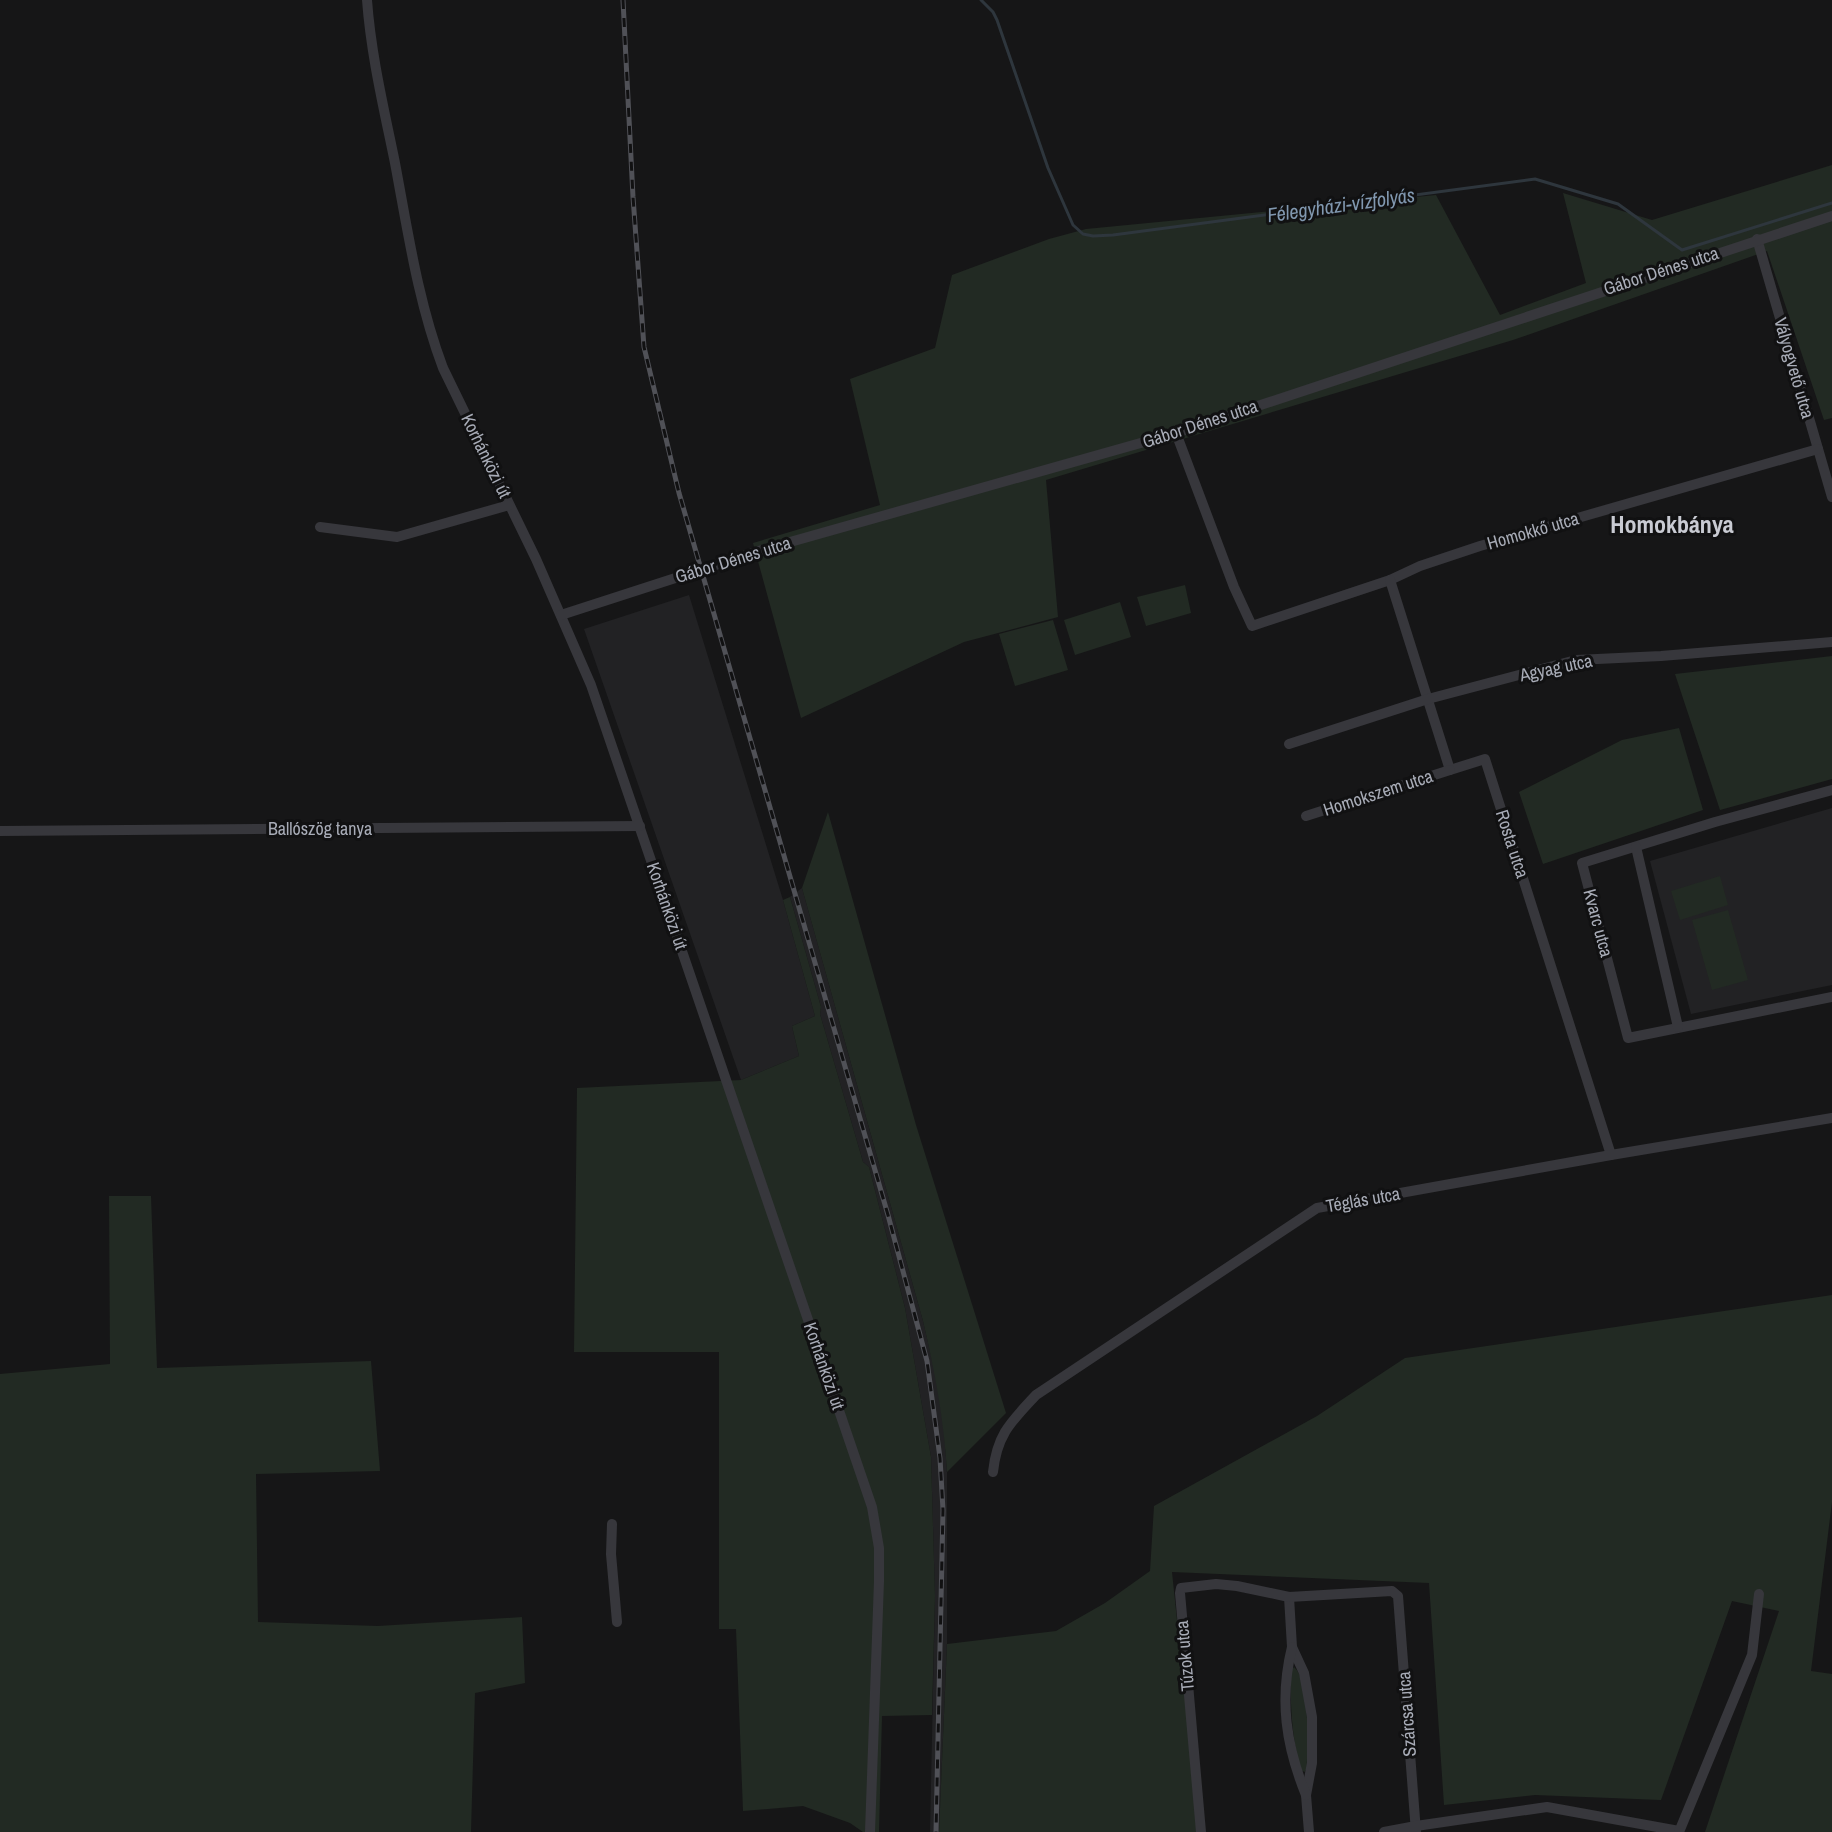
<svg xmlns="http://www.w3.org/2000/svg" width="1832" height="1832" font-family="'Archivo Narrow',sans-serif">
  <rect width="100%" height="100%" fill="#161617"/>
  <g fill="#222224">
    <polygon points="689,595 783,900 815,1016 792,1026 799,1056 741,1080 584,629"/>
    <polygon points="1832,808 1832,985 1691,1014 1650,861"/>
    <polygon points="802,888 923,1321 936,1376 944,1428 947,1472 947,1644 939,1832 930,1832 935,1596 931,1457 905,1308 869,1167 863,1162 820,1014 821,1007 790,897"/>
  </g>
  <g fill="#222a23">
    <polygon points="1832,165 1832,418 1824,420 1767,251 1513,340 1046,480 1058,617 964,642 801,718 753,543 880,505 850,379 935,348 952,275 1049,239 1086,229 1436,195 1500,315 1586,283 1563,193 1652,220"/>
    <polygon points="1185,585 1191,613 1146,626 1137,597"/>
    <polygon points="1120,602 1131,637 1075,655 1064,620"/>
    <polygon points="1053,620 1068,670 1015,686 999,634"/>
    <polygon points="1832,656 1832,779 1720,810 1675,674"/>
    <polygon points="1679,728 1703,810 1543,864 1519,792 1622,740"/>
    <path d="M828,812l88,313 90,288 -59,59c-3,-52 -12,-100 -24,-151l-121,-433z"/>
    <polygon points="1720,876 1728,905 1680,920 1671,891"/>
    <polygon points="790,897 821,1007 820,1014 863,1162 869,1167 905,1308 931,1457 935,1596 932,1715 882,1716 879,1832 863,1832 850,1823 803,1806 743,1811 736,1629 719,1629 719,1352 574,1352 577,1088 741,1080 799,1056 792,1026 815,1016 783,900"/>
    <polygon points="1728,910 1748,980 1712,990 1692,920"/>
    <polygon points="109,1196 151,1196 157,1368 371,1361 380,1471 256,1474 258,1622 378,1626 522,1617 525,1683 475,1693 471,1832 0,1832 0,1374 110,1364"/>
    <polygon points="1832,1295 1832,1502 1811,1671 1832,1674 1832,1832 1705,1832 1779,1611 1732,1601 1661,1800 1535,1795 1444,1805 1429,1583 1172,1572 1199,1832 939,1832 947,1644 1056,1631 1105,1603 1150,1571 1154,1506 1317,1416 1405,1358"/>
    <path d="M1294,1667c17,15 13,77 13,100l-2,5 -5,-2c-8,-37 -10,-61 -9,-99z"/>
  </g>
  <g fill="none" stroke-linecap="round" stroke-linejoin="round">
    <polyline stroke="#2e363d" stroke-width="3" points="981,0 993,12 997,20 1048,168 1073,225 1083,234 1093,236 1113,235 1535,179 1618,204 1682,250 1832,203"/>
    <g stroke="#37373c" stroke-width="10">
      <path d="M367,0c4,55 17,109 28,163 13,69 23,139 48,205l93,191 55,126 281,822 7,41v33l-9,251"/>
      <polyline points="1757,239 1832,497"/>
      <polyline points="1176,433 1234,587 1252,626 1390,580 1420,566 1480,546 1818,449"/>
      <polyline points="320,527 397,537 509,505"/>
      <polyline points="1390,580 1450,770 1485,759 1611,1155"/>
      <polyline points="561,615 762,550 1176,433 1832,216"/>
      <polyline points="1289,744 1428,699 1576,660 1661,656 1832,642"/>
      <polyline points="1832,790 1715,822 1582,863 1628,1038 1832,997"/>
      <polyline points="1306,816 1450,770"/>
      <polyline points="0,831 640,826"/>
      <polyline points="1636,847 1678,1027"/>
      <path d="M993,1472c4,-38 18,-50 43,-77l281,-187 294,-53 221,-37"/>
      <polyline points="612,1524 611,1554 617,1622"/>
      <polyline points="1289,1597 1292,1647 1304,1673 1312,1717 1312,1763 1306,1795 1309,1832"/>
      <path d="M1292,1647c-13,53 -6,99 14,148"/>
      <polyline points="1201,1832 1180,1593 1181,1588 1216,1584 1237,1586 1289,1597 1392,1591 1398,1596 1416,1832"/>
      <polyline points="1384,1832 1416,1826 1547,1807 1679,1831"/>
      <polyline points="1679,1832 1752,1655 1759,1594"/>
    </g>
    <defs>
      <polyline id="rail" points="623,0 633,197 644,347 679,493 888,1215 927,1361 940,1458 943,1510 936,1832"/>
    </defs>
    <use href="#rail" stroke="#505157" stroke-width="5"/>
    <use href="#rail" stroke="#111112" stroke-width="3" stroke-dasharray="9" stroke-linecap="butt"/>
  </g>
  <g text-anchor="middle" stroke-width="6" stroke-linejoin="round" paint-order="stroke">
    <g font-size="18" fill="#a8acb7" stroke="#111112">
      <text transform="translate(1661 271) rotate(-18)" y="6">Gábor Dénes utca</text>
      <text transform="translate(1794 368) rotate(74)" y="6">Vályogvető utca</text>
      <text transform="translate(1200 424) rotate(-18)" y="6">Gábor Dénes utca</text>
      <text transform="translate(486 456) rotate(64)" y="6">Korhánközi út</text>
      <text transform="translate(1533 531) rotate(-16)" y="6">Homokkő utca</text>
      <text transform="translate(733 560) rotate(-17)" y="6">Gábor Dénes utca</text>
      <text transform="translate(1556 668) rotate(-12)" y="6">Agyag utca</text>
      <text transform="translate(1378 793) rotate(-18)" y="6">Homokszem utca</text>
      <text x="320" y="835">Ballószög tanya</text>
      <text transform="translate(1512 844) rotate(72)" y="6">Rosta utca</text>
      <text transform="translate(667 906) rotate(71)" y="6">Korhánközi út</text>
      <text transform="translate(1598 923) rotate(75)" y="6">Kvarc utca</text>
      <text transform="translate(1363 1200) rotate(-10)" y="6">Téglás utca</text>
      <text transform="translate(824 1366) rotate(71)" y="6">Korhánközi út</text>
      <text transform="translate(1185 1656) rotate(-95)" y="6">Túzok utca</text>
      <text transform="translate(1407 1714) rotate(-94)" y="6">Szárcsa utca</text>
    </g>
    <g font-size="20" font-style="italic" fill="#8198b0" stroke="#111112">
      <text transform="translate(1341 205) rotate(-8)" y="7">Félegyházi-vízfolyás</text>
    </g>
    <g font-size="24" font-weight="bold" fill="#c9cbd3" stroke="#111112">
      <text x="1672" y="533">Homokbánya</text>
    </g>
  </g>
</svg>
